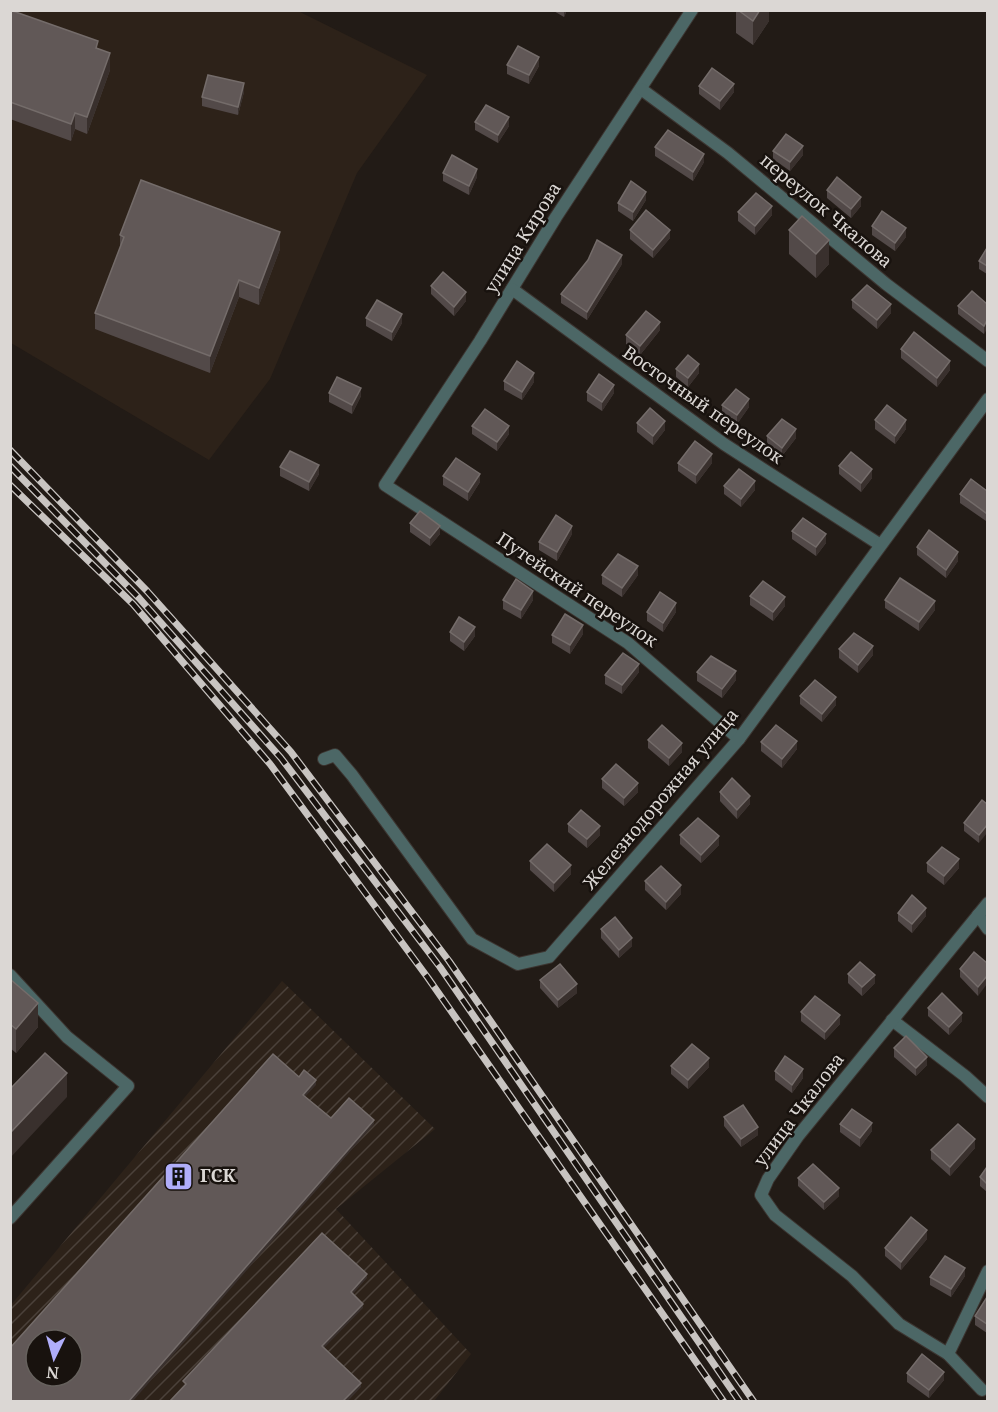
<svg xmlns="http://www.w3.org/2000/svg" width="998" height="1412" font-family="'Noto Serif',serif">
  <defs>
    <pattern id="industrial-furrows" width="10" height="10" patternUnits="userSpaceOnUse" patternTransform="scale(1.5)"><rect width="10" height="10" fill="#2d2219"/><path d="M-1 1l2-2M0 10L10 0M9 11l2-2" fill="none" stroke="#4b413a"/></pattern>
  </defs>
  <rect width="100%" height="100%" fill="#221b16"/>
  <polygon fill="#2d2219" points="11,11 298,11 427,75 357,173 270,379 209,460 11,343"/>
  <path fill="url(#industrial-furrows)" fill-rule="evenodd" d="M282,981l153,148 -99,80 135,145 -37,47 -423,1v-97zM36,1340h36v36h-36z"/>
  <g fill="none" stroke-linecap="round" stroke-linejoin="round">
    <defs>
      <g id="street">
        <polyline points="692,10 556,217 480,341 385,485 628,643 739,739"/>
        <polyline points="641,89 728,153 886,284 988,361"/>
        <polyline points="512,289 724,444 879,544"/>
        <polyline points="324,759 335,755 352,775 472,939 518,964 549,957 739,739 988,399"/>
        <polyline points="978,915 988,929"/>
        <polyline points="10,975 67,1037 128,1086 10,1218"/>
        <polyline points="892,1020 965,1076 988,1097"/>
        <polyline points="948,1354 988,1271"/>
        <polyline points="982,1390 948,1354 899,1324 852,1276 775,1215 761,1195 768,1179 798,1136 988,903"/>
      </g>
    </defs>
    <use href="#street" stroke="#3c3531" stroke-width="14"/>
    <use href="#street" stroke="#4c6766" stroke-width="12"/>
    <defs>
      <g id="rail">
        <polyline points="10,450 147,591 291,752 449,961 754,1402"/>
        <polyline points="10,466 139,598 281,758 440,967 740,1402"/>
        <polyline points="10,485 133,604 270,764 428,978 724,1402"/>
      </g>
    </defs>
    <use href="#rail" stroke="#c8c4c1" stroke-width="7"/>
    <use href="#rail" stroke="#18120e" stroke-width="4.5" stroke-dasharray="14" stroke-linecap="butt"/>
  </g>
  <g fill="#524948">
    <polygon points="10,10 98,49 110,70 87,134 75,129 71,141 10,119"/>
    <polygon points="552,10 567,10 564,17"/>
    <polygon points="736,10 769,10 769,21 753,45 736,33"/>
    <polygon points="507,65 539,66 529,84 507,74"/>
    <polygon points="699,86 734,92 720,110 699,94"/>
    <polygon points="244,92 238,115 202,106 202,97"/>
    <polygon points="475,122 509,126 498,143 475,130"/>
    <polygon points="655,147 704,162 693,181 655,156"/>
    <polygon points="773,151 803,155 790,171 773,159"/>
    <polygon points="443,173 477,177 469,195 443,181"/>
    <polygon points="827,190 861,206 851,218 827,198"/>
    <polygon points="646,200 633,221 618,211 618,203"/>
    <polygon points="738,212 772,215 755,235 738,221"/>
    <polygon points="872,226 906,237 895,251 872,235"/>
    <polygon points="630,230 670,238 653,258 630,239"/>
    <polygon points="789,230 829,264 816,278 789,254"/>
    <polygon points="120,235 280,249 259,305 239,297 210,373 95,329 95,313 120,248"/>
    <polygon points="987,248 987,274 979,269 979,261"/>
    <polygon points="622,264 587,320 561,303 561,294"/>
    <polygon points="431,286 466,301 454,316 431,294"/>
    <polygon points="852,300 891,313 877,329 852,308"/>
    <polygon points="987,304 984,334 958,314 958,306"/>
    <polygon points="366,318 402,323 392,341 366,326"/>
    <polygon points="660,330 640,355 626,344 626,335"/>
    <polygon points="901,349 950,370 937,387 901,358"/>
    <polygon points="676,369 699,373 688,387 676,377"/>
    <polygon points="504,381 534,382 522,400 504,390"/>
    <polygon points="587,392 614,393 602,411 587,401"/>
    <polygon points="329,393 361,396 352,414 329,402"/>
    <polygon points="722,405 749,407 737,424 722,414"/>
    <polygon points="875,420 906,429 895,444 875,429"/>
    <polygon points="637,423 665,430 653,445 637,432"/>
    <polygon points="472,426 509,434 497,451 472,434"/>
    <polygon points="767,436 796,438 782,456 767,445"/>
    <polygon points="678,463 712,463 696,484 678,471"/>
    <polygon points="839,466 872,478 861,492 839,474"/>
    <polygon points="280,467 319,474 309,491 280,476"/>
    <polygon points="443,476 480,482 468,501 443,485"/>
    <polygon points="724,486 755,490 741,507 724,494"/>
    <polygon points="987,491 986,521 960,503 960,494"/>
    <polygon points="410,523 440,534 430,546 410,532"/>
    <polygon points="792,531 826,543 816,556 792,539"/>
    <polygon points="572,534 557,561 539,550 539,542"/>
    <polygon points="917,547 958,561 946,578 917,555"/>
    <polygon points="602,575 638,575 622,597 602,584"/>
    <polygon points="750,596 785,606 773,621 750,605"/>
    <polygon points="503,600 533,600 521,619 503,609"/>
    <polygon points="885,600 935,610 919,631 885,608"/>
    <polygon points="647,612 676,612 663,632 647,621"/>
    <polygon points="450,632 475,636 464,651 450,641"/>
    <polygon points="583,634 570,654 552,643 552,635"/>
    <polygon points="839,649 873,655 858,673 839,658"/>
    <polygon points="639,672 622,694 605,684 605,675"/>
    <polygon points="697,672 736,680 722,698 697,681"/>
    <polygon points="800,696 836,705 822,722 800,704"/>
    <polygon points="648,740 682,752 669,766 648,748"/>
    <polygon points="761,742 797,749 782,768 761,751"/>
    <polygon points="602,779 638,792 624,806 602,788"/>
    <polygon points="720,792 750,804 737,819 720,801"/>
    <polygon points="982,800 979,843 964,831 964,823"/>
    <polygon points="568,824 600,835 587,848 568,832"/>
    <polygon points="680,835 719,845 701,863 680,844"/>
    <polygon points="530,861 571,874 554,892 530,870"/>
    <polygon points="927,863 959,868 944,885 927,872"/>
    <polygon points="645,881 681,894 666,910 645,890"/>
    <polygon points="898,913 926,916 912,933 898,921"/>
    <polygon points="601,929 632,946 619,958 601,938"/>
    <polygon points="987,963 978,996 960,977 960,969"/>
    <polygon points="848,974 875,983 862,996 848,983"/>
    <polygon points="10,979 38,1027 16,1053 10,1048"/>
    <polygon points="540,980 577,993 558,1008 540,988"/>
    <polygon points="928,1008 962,1021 949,1035 928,1016"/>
    <polygon points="801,1012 840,1024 825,1040 801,1021"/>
    <polygon points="894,1048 927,1065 916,1076 894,1057"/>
    <polygon points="671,1066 709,1067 688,1089 671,1074"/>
    <polygon points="775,1071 803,1078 792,1093 775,1080"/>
    <polygon points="724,1117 758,1135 741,1147 724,1126"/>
    <polygon points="840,1124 872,1131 860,1147 840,1132"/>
    <polygon points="975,1148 950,1176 931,1159 931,1150"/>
    <polygon points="987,1167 987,1192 980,1186 980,1177"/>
    <polygon points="798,1178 839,1196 824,1210 798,1186"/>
    <polygon points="927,1239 901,1270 885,1256 885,1248"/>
    <polygon points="965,1276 951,1297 930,1285 930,1277"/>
    <polygon points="987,1297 987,1333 975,1325 975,1316"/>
    <polygon points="907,1373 944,1380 929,1398 907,1382"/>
  </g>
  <g fill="#39302d">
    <polygon points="564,10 567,10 564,17"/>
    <polygon points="760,10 769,10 769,21 753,45 753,21"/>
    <polygon points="110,53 110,70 87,134 87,117"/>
    <polygon points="539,57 539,66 529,84 529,75"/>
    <polygon points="244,83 244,92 238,115 238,107"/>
    <polygon points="734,84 734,92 720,110 720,101"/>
    <polygon points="75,113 75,129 71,141 71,124"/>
    <polygon points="509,117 509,126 498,143 498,135"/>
    <polygon points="803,146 803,155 790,171 790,162"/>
    <polygon points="704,154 704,162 693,181 693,172"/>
    <polygon points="477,169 477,177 469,195 469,186"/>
    <polygon points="646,192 646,200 633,221 633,212"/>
    <polygon points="861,197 861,206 851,218 851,209"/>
    <polygon points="772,206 772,215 755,235 755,226"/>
    <polygon points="906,228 906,237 895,251 895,243"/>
    <polygon points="670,230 670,238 653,258 653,250"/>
    <polygon points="280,232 280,249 259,305 259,288"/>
    <polygon points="829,240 829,264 816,278 816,254"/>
    <polygon points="622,255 622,264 587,320 587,312"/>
    <polygon points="239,280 239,297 210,373 210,356"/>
    <polygon points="466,292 466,301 454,316 454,307"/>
    <polygon points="891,304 891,313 877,329 877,320"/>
    <polygon points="402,314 402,323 392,341 392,332"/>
    <polygon points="987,320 987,329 984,334 984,326"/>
    <polygon points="660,322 660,330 640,355 640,346"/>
    <polygon points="950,361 950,370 937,387 937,378"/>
    <polygon points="699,364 699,373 688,387 688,378"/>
    <polygon points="534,373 534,382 522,400 522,392"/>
    <polygon points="614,385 614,393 602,411 602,402"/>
    <polygon points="361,388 361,396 352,414 352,405"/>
    <polygon points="749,399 749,407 737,424 737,415"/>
    <polygon points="906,420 906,429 895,444 895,436"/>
    <polygon points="665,421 665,430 653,445 653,436"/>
    <polygon points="509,426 509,434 497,451 497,442"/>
    <polygon points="796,429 796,438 782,456 782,448"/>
    <polygon points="712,454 712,463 696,484 696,475"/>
    <polygon points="319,465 319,474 309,491 309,482"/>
    <polygon points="872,469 872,478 861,492 861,483"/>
    <polygon points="480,474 480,482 468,501 468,492"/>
    <polygon points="755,481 755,490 741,507 741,499"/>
    <polygon points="987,511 987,519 986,521 986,513"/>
    <polygon points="440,526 440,534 430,546 430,538"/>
    <polygon points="572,526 572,534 557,561 557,552"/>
    <polygon points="826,534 826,543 816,556 816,547"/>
    <polygon points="958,552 958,561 946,578 946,570"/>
    <polygon points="638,566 638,575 622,597 622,588"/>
    <polygon points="533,591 533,600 521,619 521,610"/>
    <polygon points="785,597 785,606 773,621 773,612"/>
    <polygon points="935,601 935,610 919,631 919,622"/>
    <polygon points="676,603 676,612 663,632 663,623"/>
    <polygon points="583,625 583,634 570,654 570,645"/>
    <polygon points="475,627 475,636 464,651 464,642"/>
    <polygon points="873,646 873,655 858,673 858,665"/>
    <polygon points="639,664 639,672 622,694 622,685"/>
    <polygon points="736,671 736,680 722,698 722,689"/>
    <polygon points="836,697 836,705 822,722 822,714"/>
    <polygon points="797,741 797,749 782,768 782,759"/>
    <polygon points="682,743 682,752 669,766 669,758"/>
    <polygon points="638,783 638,792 624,806 624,798"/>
    <polygon points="750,796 750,804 737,819 737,810"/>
    <polygon points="987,825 987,833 979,843 979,835"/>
    <polygon points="600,826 600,835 587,848 587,839"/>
    <polygon points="719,836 719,845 701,863 701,855"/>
    <polygon points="959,859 959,868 944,885 944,876"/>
    <polygon points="571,865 571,874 554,892 554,883"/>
    <polygon points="681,885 681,894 666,910 666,902"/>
    <polygon points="926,908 926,916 912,933 912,924"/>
    <polygon points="632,938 632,946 619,958 619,950"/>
    <polygon points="875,975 875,983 862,996 862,987"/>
    <polygon points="987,976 987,984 978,996 978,987"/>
    <polygon points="577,984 577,993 558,1008 558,1000"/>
    <polygon points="38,1003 38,1027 16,1053 16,1029"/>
    <polygon points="962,1013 962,1021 949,1035 949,1027"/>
    <polygon points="840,1015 840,1024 825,1040 825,1032"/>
    <polygon points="927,1057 927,1065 916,1076 916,1068"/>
    <polygon points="709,1058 709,1067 688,1089 688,1080"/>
    <polygon points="803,1069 803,1078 792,1093 792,1085"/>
    <polygon points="67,1073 67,1097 10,1158 10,1133"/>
    <polygon points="316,1080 316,1085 303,1099 303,1095"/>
    <polygon points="374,1120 374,1124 133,1401 129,1401"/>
    <polygon points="872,1123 872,1131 860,1147 860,1138"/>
    <polygon points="758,1127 758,1135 741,1147 741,1139"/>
    <polygon points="975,1139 975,1148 950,1176 950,1167"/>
    <polygon points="839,1188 839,1196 824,1210 824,1202"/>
    <polygon points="927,1230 927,1239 901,1270 901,1262"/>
    <polygon points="965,1268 965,1276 951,1297 951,1289"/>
    <polygon points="367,1274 367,1278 351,1296 351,1292"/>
    <polygon points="363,1304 363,1308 322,1350 322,1346"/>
    <polygon points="944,1372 944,1380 929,1398 929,1390"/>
    <polygon points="361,1383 361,1387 348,1401 343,1401"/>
  </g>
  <g fill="#615857" stroke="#746c6a" stroke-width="1.5" fill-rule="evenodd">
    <polygon points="10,10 98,41 96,48 110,53 87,117 75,113 71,124 10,102"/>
    <polygon points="738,10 760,10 753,21"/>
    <polygon points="518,46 539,57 529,75 507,65"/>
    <polygon points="712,68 734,84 720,101 699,86"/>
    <polygon points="208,75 244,83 238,107 202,97"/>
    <polygon points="486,105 509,117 498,135 475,122"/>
    <polygon points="668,130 704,154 693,172 655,147"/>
    <polygon points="786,134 803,146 790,162 773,151"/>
    <polygon points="452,155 477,169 469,186 443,173"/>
    <polygon points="837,177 861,197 851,209 827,190"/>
    <polygon points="141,180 280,232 259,288 239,280 210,356 95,313 124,237 120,235"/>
    <polygon points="631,181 646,192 633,212 618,203"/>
    <polygon points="756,193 772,206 755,226 738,212"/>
    <polygon points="646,210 670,230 653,250 630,230"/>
    <polygon points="882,211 906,228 895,243 872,226"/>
    <polygon points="802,216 829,240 816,254 789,230"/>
    <polygon points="597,240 622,255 587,312 561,294 588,260"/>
    <polygon points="987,248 987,266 979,261"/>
    <polygon points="443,272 466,292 454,307 431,286"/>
    <polygon points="867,285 891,304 877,320 852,300"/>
    <polygon points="972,291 987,304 987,320 984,326 958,306"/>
    <polygon points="377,300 402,314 392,332 366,318"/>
    <polygon points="646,311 660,322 640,346 626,335"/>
    <polygon points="914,332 950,361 937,378 901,349"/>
    <polygon points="688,355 699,364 688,378 676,369"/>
    <polygon points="517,361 534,373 522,392 504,381"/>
    <polygon points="599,374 614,385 602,402 587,392"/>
    <polygon points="337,377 361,388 352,405 329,393"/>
    <polygon points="736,389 749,399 737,415 722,405"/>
    <polygon points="887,405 906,420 895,436 875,420"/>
    <polygon points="650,408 665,421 653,436 637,423"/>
    <polygon points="485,409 509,426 497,442 472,426"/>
    <polygon points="782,419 796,429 782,448 767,436"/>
    <polygon points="695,441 712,454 696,475 678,463"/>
    <polygon points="290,451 319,465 309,482 280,467"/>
    <polygon points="851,452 872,469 861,483 839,466"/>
    <polygon points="456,458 480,474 468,492 443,476"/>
    <polygon points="739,469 755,481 741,499 724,486"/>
    <polygon points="971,479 987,491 987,511 986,513 960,494"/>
    <polygon points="420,511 440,526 430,538 410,523"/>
    <polygon points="556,515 572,526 557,552 539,542"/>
    <polygon points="803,518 826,534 816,547 792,531"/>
    <polygon points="929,530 958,552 946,570 917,547"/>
    <polygon points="618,554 638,566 622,588 602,575"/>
    <polygon points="900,578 935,601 919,622 885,600"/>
    <polygon points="516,579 533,591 521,610 503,600"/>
    <polygon points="763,581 785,597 773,612 750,596"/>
    <polygon points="660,592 676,603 663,623 647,612"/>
    <polygon points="565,614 583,625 570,645 552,635"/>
    <polygon points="459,617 475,627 464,642 450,632"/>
    <polygon points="854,633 873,646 858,665 839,649"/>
    <polygon points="623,653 639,664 622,685 605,675"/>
    <polygon points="711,656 736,671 722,689 697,672"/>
    <polygon points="815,680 836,697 822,714 800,696"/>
    <polygon points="662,725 682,743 669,758 648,740"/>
    <polygon points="776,725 797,741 782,759 761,742"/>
    <polygon points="616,764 638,783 624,798 602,779"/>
    <polygon points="732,778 750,796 737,810 720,792"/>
    <polygon points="982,800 987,804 987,825 979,835 964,823"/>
    <polygon points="581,810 600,826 587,839 568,824"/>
    <polygon points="698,818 719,836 701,855 680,835"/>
    <polygon points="547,844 571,865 554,883 530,861"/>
    <polygon points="942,847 959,859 944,876 927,863"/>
    <polygon points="661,866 681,885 666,902 645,881"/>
    <polygon points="912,895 926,908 912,924 898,913"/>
    <polygon points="615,917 632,938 619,950 601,929"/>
    <polygon points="974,952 987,963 987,976 978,987 960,969"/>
    <polygon points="860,962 875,975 862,987 848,974"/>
    <polygon points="560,964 577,984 558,1000 540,980"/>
    <polygon points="10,979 38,1003 16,1029 10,1024"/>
    <polygon points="942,993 962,1013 949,1027 928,1008"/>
    <polygon points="815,996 840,1015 825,1032 801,1012"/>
    <polygon points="906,1036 927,1057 916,1068 894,1048"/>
    <polygon points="692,1044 709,1058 688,1080 671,1066"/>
    <polygon points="45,1053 67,1073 10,1133 10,1089"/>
    <path d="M273,1054l26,23 5,-7 12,10 -13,15 28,23 18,-20 25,22 -245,281h-119v-53zM36,1340h36v36h-36z"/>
    <polygon points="785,1056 803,1069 792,1085 775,1071"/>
    <polygon points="743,1105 758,1127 741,1139 724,1117"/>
    <polygon points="852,1109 872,1123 860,1138 840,1124"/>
    <polygon points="958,1124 975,1139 950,1167 931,1150"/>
    <polygon points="813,1164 839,1188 824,1202 798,1178"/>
    <polygon points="987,1167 987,1184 980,1177"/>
    <polygon points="911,1217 927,1230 901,1262 885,1248"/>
    <polygon points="322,1233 367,1274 351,1292 363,1304 322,1346 361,1383 343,1401 170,1401 186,1384 183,1381"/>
    <polygon points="945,1256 965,1268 951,1289 930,1277"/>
    <polygon points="987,1297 987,1324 975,1316"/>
    <polygon points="922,1354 944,1372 929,1390 907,1373"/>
  </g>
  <defs>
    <symbol id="building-square" viewBox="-11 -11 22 22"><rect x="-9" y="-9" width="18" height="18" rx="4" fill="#b0aefa" stroke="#18120e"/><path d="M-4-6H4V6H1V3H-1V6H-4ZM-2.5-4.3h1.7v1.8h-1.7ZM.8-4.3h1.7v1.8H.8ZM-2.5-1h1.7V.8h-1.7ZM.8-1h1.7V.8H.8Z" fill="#111"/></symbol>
  </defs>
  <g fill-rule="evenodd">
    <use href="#building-square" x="162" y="1160" width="33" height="33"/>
  </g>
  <g text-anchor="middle" stroke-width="5" stroke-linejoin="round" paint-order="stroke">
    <g font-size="18" fill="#dbd7d4" stroke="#18120e">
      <text transform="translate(826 211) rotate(40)" y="6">переулок Чкалова</text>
      <text transform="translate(523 238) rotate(-58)" y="6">улица Кирова</text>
      <text transform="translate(703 405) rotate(35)" y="6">Восточный переулок</text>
      <text transform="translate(577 590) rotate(34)" y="6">Путейский переулок</text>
      <text transform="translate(661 799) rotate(-50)" y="6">Железнодорожная улица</text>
      <text transform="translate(799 1110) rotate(-53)" y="6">улица Чкалова</text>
    </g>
    <g font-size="18" font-weight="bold" fill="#dbd7d4" stroke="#18120e" text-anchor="start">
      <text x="200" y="1182">ГСК</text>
    </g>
  </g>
  <rect width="998" height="1412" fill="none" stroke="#dbd7d4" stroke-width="24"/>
  <g transform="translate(54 1358) rotate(185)"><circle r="28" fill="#18120e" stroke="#66615d" stroke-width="1.5"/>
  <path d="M0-4.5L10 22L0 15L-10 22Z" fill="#b0aefa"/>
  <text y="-9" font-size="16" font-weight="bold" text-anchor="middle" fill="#dbd7d4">N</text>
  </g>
</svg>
